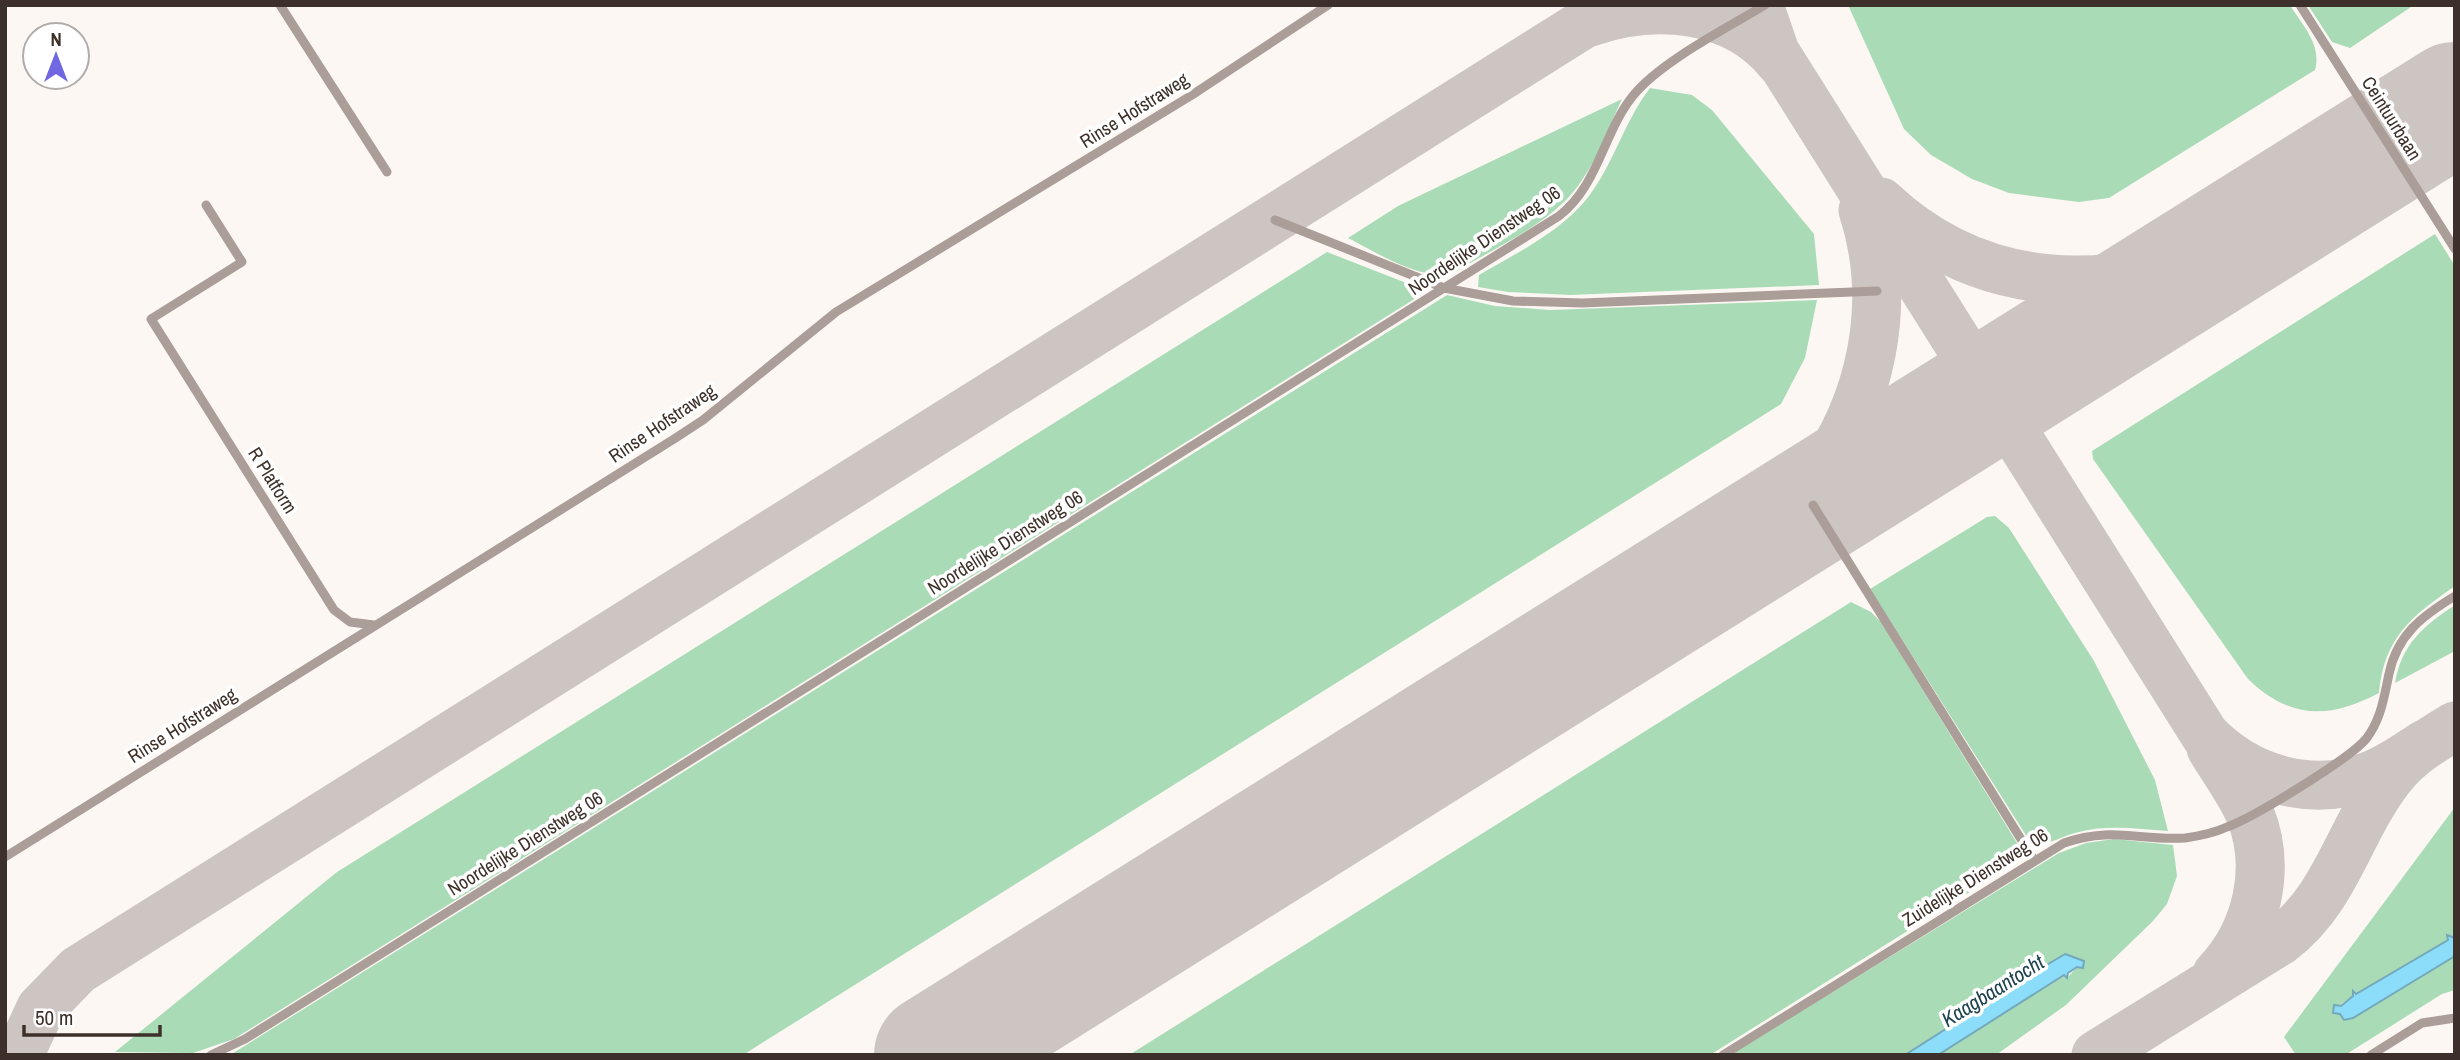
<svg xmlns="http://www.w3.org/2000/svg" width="2460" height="1060" font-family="'Archivo Narrow',sans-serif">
  <rect width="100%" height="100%" fill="#fdf7f4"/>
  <g fill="#a9dcb6">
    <path d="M1848,5h442c13,21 32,40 25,65l-206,128 -30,4 -70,-9 -37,-14 -41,-24 -27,-26z"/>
    <polygon points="2308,5 2414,5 2350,48 2332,42"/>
    <path d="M1650,88l42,7 20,15 102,124 5,51 -249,10 -62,-3 -30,-5 1,-12c36,-21 79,-42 106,-74 28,-34 38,-78 65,-113z"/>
    <path d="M1622,99c-16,34 -30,76 -58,103 -30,29 -73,48 -109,70 -28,13 -81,-21 -107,-34l50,-32z"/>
    <path d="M2435,234l20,32v320c-43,30 -71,51 -76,107 -50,26 -88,27 -131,-14l-155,-220 -1,-8z"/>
    <polygon points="1327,252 1414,286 1416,298 234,1039 193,1053 115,1052 337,872"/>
    <polygon points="1447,295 1495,306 1550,310 1817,300 1805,358 1781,404 743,1055 230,1055"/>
    <path d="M1995,516l14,12 85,133 61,119 13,51c-31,-2 -61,-7 -93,2 -16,4 -30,16 -46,7l-159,-251 117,-72z"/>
    <polygon points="1851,602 1871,612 1881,622 2017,843 2017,858 2008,868 1710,1055 1129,1055"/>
    <path d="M2455,605v46l-60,32c6,-38 28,-57 60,-78z"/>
    <polygon points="2455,807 2455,938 2447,936 2449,940 2355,994 2352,991 2353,996 2341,1004 2340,1014 2346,1020 2353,1018 2455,956 2455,990 2442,994 2345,1055 2296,1055 2284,1037"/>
    <polygon points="2114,839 2173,845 2177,876 2167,904 2153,921 2066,1005 1996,1055 1938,1055 2065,975 2067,978 2077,967 2083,968 2078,960 2065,954 1905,1055 1730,1055 2059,853 2086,843"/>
  </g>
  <g fill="#8cddf9" stroke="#74a9bb" stroke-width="2">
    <polygon points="2447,935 2455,938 2455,956 2353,1018 2344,1020 2340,1014 2333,1013 2334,1005 2341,1006 2353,996 2353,991 2356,994 2448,940"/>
    <polygon points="2065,954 2084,961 2083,968 2077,967 2068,973 2067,978 2064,975 1938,1055 1905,1055 2034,973 2033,970 2038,970"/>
  </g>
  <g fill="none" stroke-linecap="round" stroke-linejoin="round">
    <g stroke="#cdc5c2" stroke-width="49">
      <path d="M1759,5l16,47 430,683c43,45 109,64 169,39 18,-7 34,-19 51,-30"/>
      <path d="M1590,22c64,-22 144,-17 190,40"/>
      <polyline points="2388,144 2455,87"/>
      <path d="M1881,202c99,93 229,97 347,43"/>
      <path d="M1754,542c20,-20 43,-39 60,-61 58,-77 79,-178 49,-271"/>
      <path d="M2211,748c13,22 29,43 39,66 22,54 7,118 -33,160"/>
      <polyline points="19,1055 41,1008 78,970 1614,5"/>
      <path d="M2096,1055l184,-114c58,-44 68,-111 111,-165 17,-22 41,-36 64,-50"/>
    </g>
    <polyline stroke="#cdc5c2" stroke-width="122" points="935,1055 2455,103"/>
    <g stroke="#ab9d97" stroke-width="9">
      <polyline points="280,5 387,172"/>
      <polyline points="2300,5 2455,249"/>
      <polyline points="206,205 242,262 151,319 334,610 350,622 374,625"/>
      <polyline points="1275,220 1444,288 1513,301 1582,303 1877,291"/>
      <polyline points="1813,505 2034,860"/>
      <polyline points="5,857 674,439 703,420 836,312 1192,95 1328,5"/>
      <path d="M211,1055l34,-16 1314,-823c39,-30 44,-82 73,-119 26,-34 95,-69 133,-92"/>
      <path d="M1723,1055l341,-212c48,-17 75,-2 121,-5 14,-2 29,-5 42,-11 27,-10 121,-67 139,-88 15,-19 18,-42 23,-65 8,-39 33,-58 66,-78"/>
      <polyline points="2371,1055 2422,1023 2455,1018"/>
    </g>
  </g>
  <g text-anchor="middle" stroke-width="7" stroke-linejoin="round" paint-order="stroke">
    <g font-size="19" fill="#3d302a" stroke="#fff">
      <text transform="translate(1134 110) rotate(-32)" y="7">Rinse Hofstraweg</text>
      <text transform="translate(2392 118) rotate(58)" y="7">Ceintuurbaan</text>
      <text transform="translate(1484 240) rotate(-34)" y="7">Noordelijke Dienstweg 06</text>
      <text transform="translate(662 423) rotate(-34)" y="7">Rinse Hofstraweg</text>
      <text transform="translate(273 480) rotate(58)" y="7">R Platform</text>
      <text transform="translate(1005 542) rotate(-32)" y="7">Noordelijke Dienstweg 06</text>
      <text transform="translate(182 725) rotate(-32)" y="7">Rinse Hofstraweg</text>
      <text transform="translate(525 843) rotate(-32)" y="7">Noordelijke Dienstweg 06</text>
      <text transform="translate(1975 877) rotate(-32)" y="7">Zuidelijke Dienstweg 06</text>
    </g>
    <g font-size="21" font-style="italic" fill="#1d434f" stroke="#fff">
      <text transform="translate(1993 991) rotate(-32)" y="7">Kaagbaantocht</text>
    </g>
  </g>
  <rect width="2460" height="1060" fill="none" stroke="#3d302a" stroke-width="14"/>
  <g transform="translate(56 56)"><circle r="33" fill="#ffffff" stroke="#b1acaa" stroke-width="2"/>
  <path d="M0-5L12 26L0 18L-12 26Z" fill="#7167e2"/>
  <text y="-10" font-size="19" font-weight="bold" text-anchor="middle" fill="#3d302a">N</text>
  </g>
  <path d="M24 1025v10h136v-10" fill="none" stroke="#3d302a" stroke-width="3.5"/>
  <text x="35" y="1025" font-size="21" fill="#3d302a" stroke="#ffffff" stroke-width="5" paint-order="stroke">50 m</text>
</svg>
